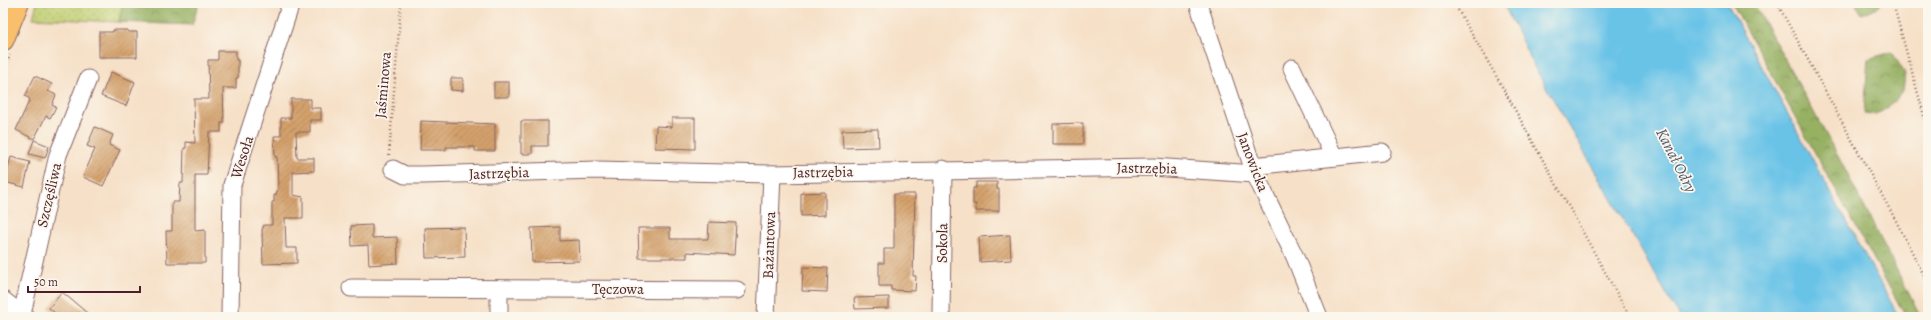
<svg xmlns="http://www.w3.org/2000/svg" width="1931" height="320" font-family="Alegreya,serif">
  <defs>
    <pattern id="grass-dots" width="8" height="8" patternUnits="userSpaceOnUse"><rect width="8" height="8" fill="#bfce71"/><path d="M2 2h.1M6 6h.1" fill="none" stroke="#a6b062" stroke-width="1.8" stroke-linecap="round"/></pattern>
    <pattern id="forest-crowns" width="20" height="18" patternUnits="userSpaceOnUse"><rect width="20" height="18" fill="#97b163"/><path d="M2 6a3 3 0 1 1 6 0M12 15a3 3 0 1 1 6 0" fill="none" stroke="#7d8f52"/></pattern>
    <pattern id="building-hatch" width="6" height="6" patternUnits="userSpaceOnUse"><rect width="6" height="6" fill="#d4a16c"/><path d="M-1 1l2-2M0 6l6-6M5 7l2-2" fill="none" stroke="#ae8359"/></pattern>
  </defs>
  <rect width="100%" height="100%" fill="#fbf7ec"/>
  <filter id="ink" filterUnits="userSpaceOnUse"><feTurbulence type="fractalNoise" baseFrequency=".025" numOctaves="2"/><feDisplacementMap in="SourceGraphic" scale="8" xChannelSelector="R" yChannelSelector="G"/><feConvolveMatrix kernelMatrix="1 2 1 2 8 2 1 2 1" color-interpolation-filters="sRGB"/></filter>
  <filter id="wash" filterUnits="userSpaceOnUse"><feTurbulence type="fractalNoise" baseFrequency=".012" numOctaves="4" result="noise"/><feDisplacementMap in="SourceGraphic" scale="16" xChannelSelector="R" yChannelSelector="G"/><feGaussianBlur stdDeviation="0.9" result="paint"/><feColorMatrix in="noise" values="0 0 0 0 0 0 0 0 0 0 0 0 0 0 0 0 0 1.4 0 .05"/><feComposite in="paint" operator="in"/></filter>
  <g filter="url(#wash)">
    <rect width="100%" height="100%" fill="#f6e0c7"/>
    <polygon fill="url(#grass-dots)" stroke="#84764e" points="37,3 123,3 119,22 33,18"/>
    <g fill="url(#forest-crowns)" stroke="#706847">
      <polygon points="123,3 199,3 192,25 119,22"/>
      <polygon points="1732,3 1754,3 1840,160 1921,317 1906,317"/>
      <polygon points="1855,3 1880,3 1880,6 1862,14"/>
      <path d="M1892,52l13,22c-1,4 0,11 -3,16 -6,13 -23,28 -38,24l4,-55z"/>
    </g>
    <polygon fill="#69c3e7" stroke="#5a7189" points="1503,3 1727,3 1899,317 1680,317 1535,68"/>
    <g id="blocks">
      <g fill="url(#building-hatch)">
        <polygon points="113,30 128,30 128,32 137,32 137,57 99,57 99,32 113,32"/>
        <polygon points="218,51 236,51 236,60 238,60 238,78 236,78 236,88 223,88 224,123 221,123 221,132 209,132 207,175 195,175 195,231 205,230 205,263 167,263 166,231 172,231 172,202 179,202 180,183 183,183 184,148 186,148 186,142 195,143 194,99 209,99 208,60 218,60"/>
        <polygon points="111,72 135,82 126,106 101,96"/>
        <polygon points="35,76 52,84 48,91 56,95 52,105 56,107 50,118 46,116 34,139 16,130 30,99 25,96"/>
        <polygon points="451,78 463,78 463,91 451,90"/>
        <rect x="494" y="82" width="15" height="15"/>
        <polygon points="291,99 311,99 311,108 321,108 321,120 310,120 310,132 296,132 297,158 314,158 314,171 293,172 293,195 303,197 303,218 285,218 286,248 297,248 297,263 263,264 262,230 264,225 272,225 272,202 274,202 274,195 276,195 278,188 277,157 275,157 274,136 281,136 281,118 291,118"/>
        <polygon points="672,118 695,118 695,149 655,148 656,126 672,127"/>
        <polygon points="421,121 495,124 495,151 475,151 475,147 446,147 446,150 420,150"/>
        <polygon points="521,121 548,121 548,146 532,146 532,154 521,154"/>
        <polygon points="1083,123 1083,144 1053,144 1053,124"/>
        <polygon points="95,127 113,135 109,145 120,150 103,186 83,177 95,149 87,146"/>
        <polygon points="878,129 879,147 843,148 842,130"/>
        <polygon points="34,140 49,146 45,158 29,154"/>
        <polygon points="11,157 30,162 24,187 4,182"/>
        <polygon points="976,182 997,182 997,189 999,189 999,211 976,211 976,204 973,204 973,188 976,188"/>
        <polygon points="825,192 825,215 801,216 801,193"/>
        <polygon points="894,194 915,194 913,276 916,276 915,291 891,290 891,286 879,286 879,263 884,263 884,249 894,249"/>
        <polygon points="709,222 736,223 734,255 687,252 687,258 639,258 638,228 670,228 670,239 708,239"/>
        <polygon points="372,225 372,238 397,237 398,263 369,265 368,245 352,246 351,226"/>
        <polygon points="464,227 465,257 426,258 425,228"/>
        <polygon points="560,227 560,241 579,240 580,261 532,262 531,228"/>
        <polygon points="1010,235 1011,260 980,262 979,237"/>
        <polygon points="803,267 828,268 827,292 802,291"/>
        <polygon points="62,292 92,317 60,317 49,308"/>
        <polygon points="889,297 889,308 855,309 854,298"/>
      </g>
    </g>
  </g>
  <g filter="url(#ink)">
    <use href="#blocks" fill-opacity="0" stroke="#866362" stroke-width="1"/>
    <g fill="none" stroke-linecap="round" stroke-linejoin="round">
      <defs>
        <g id="minor">
          <polyline points="1198,3 1255,174 1295,257 1319,317"/>
          <polyline points="1292,68 1334,157"/>
          <polyline points="1253,166 1382,152"/>
          <polyline points="393,169 405,175 423,175 597,170 772,174 1153,167 1255,174"/>
          <polyline points="351,288 737,290"/>
          <polyline points="3,300 25,317"/>
          <polyline points="22,314 58,155 88,79"/>
          <polyline points="230,317 232,185 291,3"/>
          <polyline points="499,317 499,289"/>
          <polyline points="766,317 772,174"/>
          <polyline points="941,317 943,169"/>
        </g>
        <polyline id="major" points="3,40 18,3"/>
      </defs>
      <use href="#minor" stroke="#866362" stroke-width="19"/>
      <use href="#major" stroke="#866362" stroke-width="23"/>
      <g stroke="#866362" stroke-width="2.5" stroke-dasharray="1 3" stroke-linecap="butt">
        <polyline points="1454,3 1499,81 1630,317"/>
        <polyline points="1777,3 1895,219 1928,283"/>
        <polyline points="1893,3 1928,130"/>
        <polyline points="3,74 10,55"/>
        <polyline points="389,155 401,3"/>
      </g>
      <use href="#minor" stroke="#fff" stroke-width="17"/>
      <use href="#major" stroke="#f9bf6d" stroke-width="21"/>
    </g>
  </g>
  <g text-anchor="middle" stroke-width="3.5" stroke-linejoin="round" paint-order="stroke">
    <g font-size="15" fill="#4a1f2b" stroke="#fbf7ec">
      <text transform="translate(383 85) rotate(-85)" y="5">Jaśminowa</text>
      <text transform="translate(242 157) rotate(-72)" y="5">Wesoła</text>
      <text transform="translate(1253 162) rotate(69)" y="5">Janowicka</text>
      <text transform="translate(1147 168) rotate(1)" y="5">Jastrzębia</text>
      <text transform="translate(823 172) rotate(-1)" y="5">Jastrzębia</text>
      <text transform="translate(499 173) rotate(-2)" y="5">Jastrzębia</text>
      <text transform="translate(49 195) rotate(-77)" y="5">Szczęśliwa</text>
      <text transform="translate(942 243) rotate(-89)" y="5">Sokola</text>
      <text transform="translate(769 245) rotate(-88)" y="5">Bażantowa</text>
      <text x="618" y="294">Tęczowa</text>
    </g>
    <g font-size="16" font-style="italic" fill="#55586d" stroke="#fbf7ec">
      <text transform="translate(1677 160) rotate(63)" y="6">Kanał Odry</text>
    </g>
  </g>
  <rect width="1931" height="320" fill="none" stroke="#fbf7ec" stroke-width="16"/>
  <path d="M28 286v6h112v-6" fill="none" stroke="#4a1f2b" stroke-width="2"/>
  <text x="34" y="286" font-size="12" fill="#4a1f2b" stroke="#fbf7ec" stroke-width="3" paint-order="stroke">50 m</text>
</svg>
